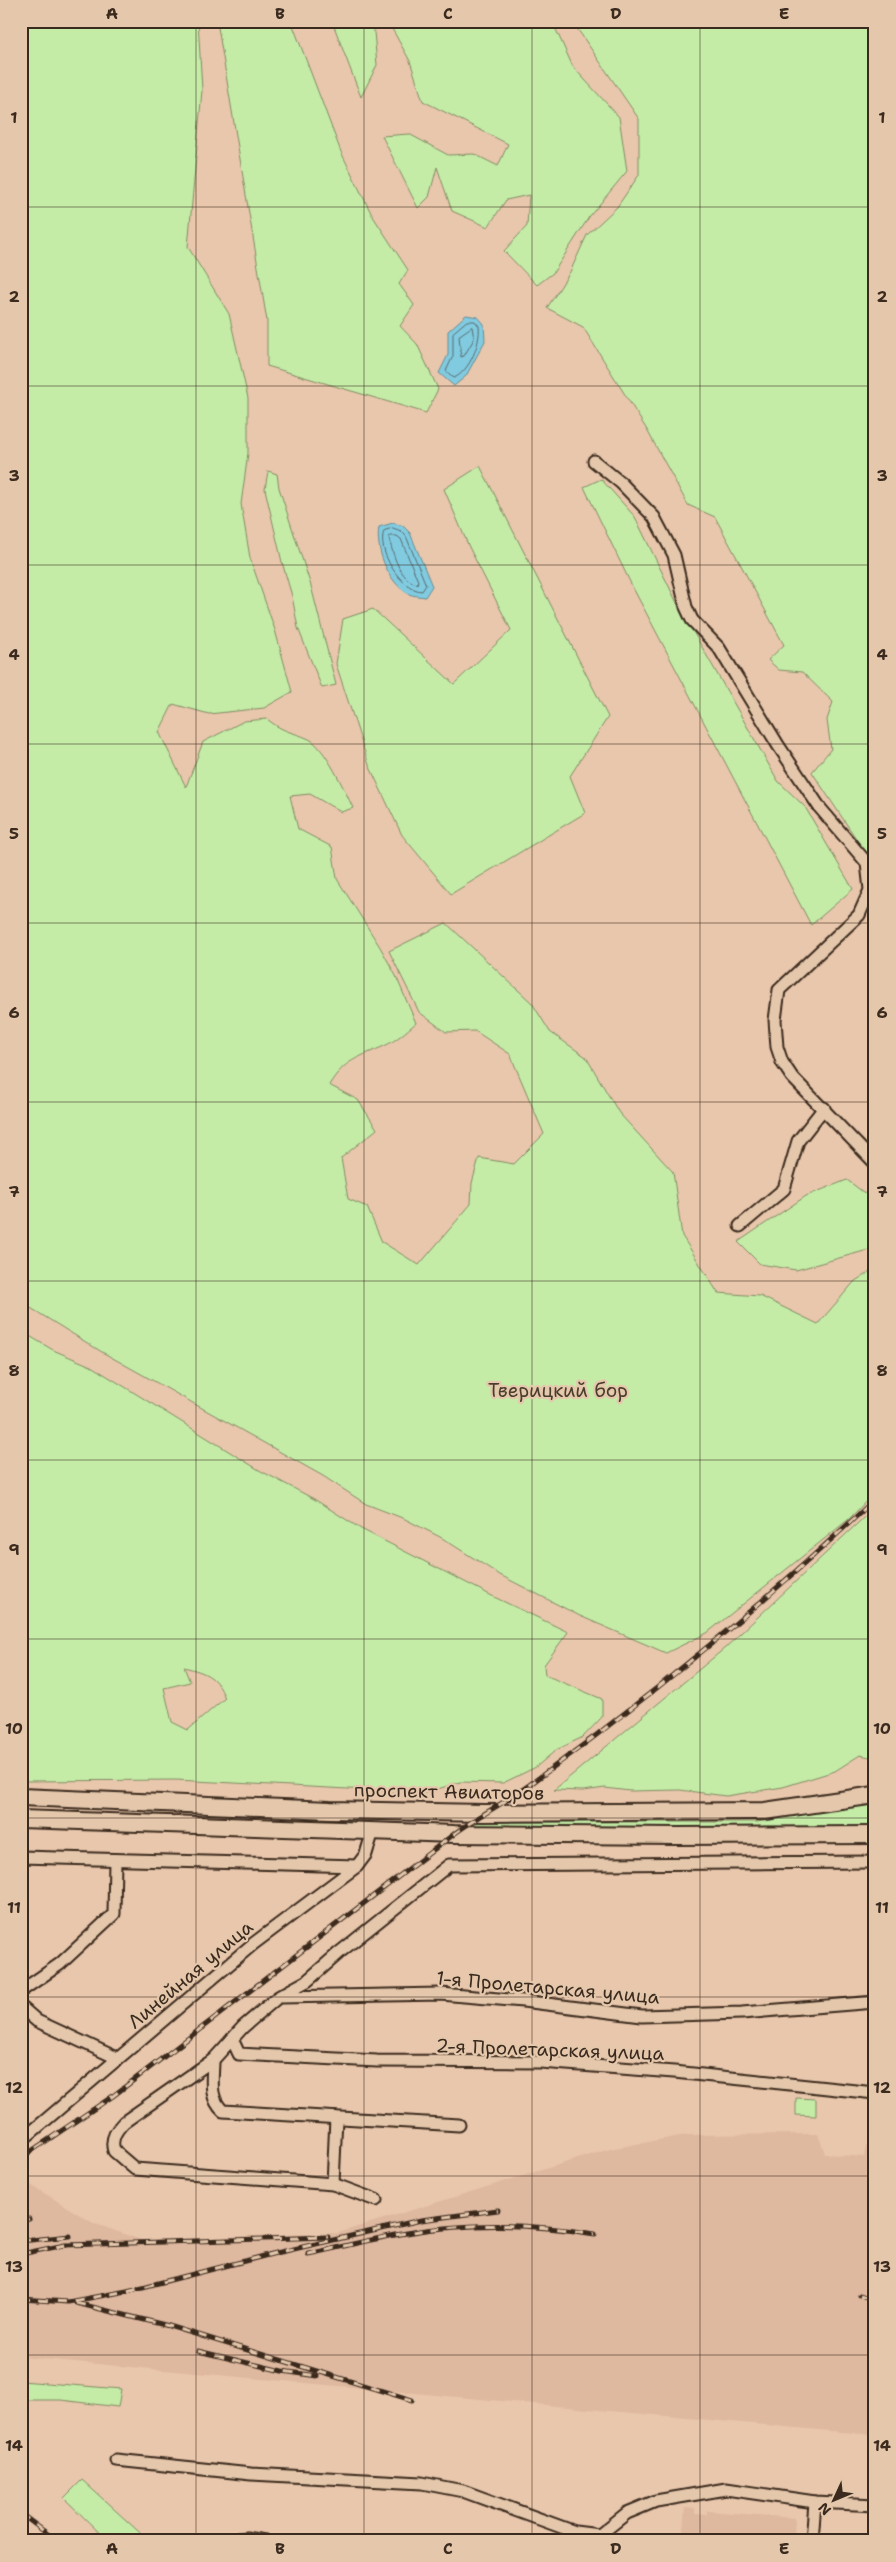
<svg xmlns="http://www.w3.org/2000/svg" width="896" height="2562" font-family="'Shantell Sans',sans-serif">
  <rect width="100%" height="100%" fill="#e9c7ac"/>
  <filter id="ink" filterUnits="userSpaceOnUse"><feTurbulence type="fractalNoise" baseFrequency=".02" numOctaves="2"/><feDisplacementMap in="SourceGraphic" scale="10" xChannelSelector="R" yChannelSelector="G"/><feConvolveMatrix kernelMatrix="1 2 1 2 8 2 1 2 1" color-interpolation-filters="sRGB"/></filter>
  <g filter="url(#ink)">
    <g fill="#deb89f">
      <polygon points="818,2134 825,2154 864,2157 866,2145 875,2145 875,2435 21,2357 21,2179 93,2223 141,2240 338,2233 610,2149 686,2135"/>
      <polygon points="685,2508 695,2509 695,2514 707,2515 707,2511 795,2518 794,2537 807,2539 806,2541 682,2541"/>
    </g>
    <g fill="#c4eca7" stroke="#808b62" fill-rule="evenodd">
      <path d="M21,21h177l4,69 -14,157 41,67 19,84v55l-7,51 9,54 25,72 17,62 -28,16 -55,6 -36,-10 -14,28 27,55 17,-45 41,-21 23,-2c17,14 24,12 42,20 16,8 36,52 44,69l-12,4 -31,-18 -20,2 8,33 34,18 5,32 43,68 16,29 20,47c-10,8 -20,18 -32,23 -26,12 -39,13 -55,39l29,15 19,29 -36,29 7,41 19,8 15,35 37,23 52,-61 1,-21 7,-25 35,6 30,-30 -34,-80 -35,-23 -29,1 -27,-20 -30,-61 57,-28 86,80 18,29 36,25 33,56 54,59 9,64 36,57 42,3 58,28 37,-43 20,-12v223l-26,27 -142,114 -41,20 -86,-37 -80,-41 -58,-37 -37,-19 -39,-15 -43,-28 -221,-124 -81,-50z"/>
      <polygon points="217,21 292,23 341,152 372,215 408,270 399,284 414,305 400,326 417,344 438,389 426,413 267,366 267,321"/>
      <polygon points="332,21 373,21 377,65 361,97"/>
      <polygon points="385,21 552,21 573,67 619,117 627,171 589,217 553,273 537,285 504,251 527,226 529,195 506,200 488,227 452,211 437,167 429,197 418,208 382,136 409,134 448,155 474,154 498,166 508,144 423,101 410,61 390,25"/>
      <polygon points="572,21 875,21 875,850 869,858 812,772 831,749 827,720 833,702 802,672 779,670 768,660 784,645 715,517 688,505 647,430 583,327 547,308 570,272 587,235 617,207 639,175 639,119"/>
      <polygon points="480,466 608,717 570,776 585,813 451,894 402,835 369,765 336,664 343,619 373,609 454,684 511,630 469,547 444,489"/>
      <polygon points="268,471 277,474 279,488 311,586 336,685 322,688 298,628 292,596 282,562 265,489"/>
      <polygon points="601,479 635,517 678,605 778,781 805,807 853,889 811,925 632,586 584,487"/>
      <polygon points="847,1180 875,1201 875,1248 796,1270 760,1264 738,1242 806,1196"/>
      <path d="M21,1331l32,19 38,16 168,104 55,29 47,30 133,68 74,35 -24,33 1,10 57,24v18l-19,20 -27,13 -20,17 -33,16 -43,-1 -35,11 -249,-13 -155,1zM184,1667c23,6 32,9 41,31l-37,32 -16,-8 -8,-34 26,-6z"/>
      <polygon points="875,1507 875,1758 860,1755 835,1771 783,1787 726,1796 680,1790 630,1791 605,1788 583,1791 554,1790 725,1648"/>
      <polygon points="875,1803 875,1828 469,1829 478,1822 757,1822"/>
      <polygon points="796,2098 816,2099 816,2116 796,2115"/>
      <polygon points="21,2381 121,2389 118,2407 61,2400 21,2400"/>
      <polygon points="82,2480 149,2541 108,2541 64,2498"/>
    </g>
    <g fill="#81cbe1" stroke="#658b93">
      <polygon points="466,315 478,317 484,324 485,341 466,376 454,386 439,373 448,355 448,331"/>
      <path d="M393,523l10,3 7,7 22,53 -7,11c-5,-1 -12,-1 -16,-3 -21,-11 -34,-45 -30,-67z"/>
    </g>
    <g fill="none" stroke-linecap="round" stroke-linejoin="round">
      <g stroke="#576a6c" stroke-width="1">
        <path d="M467,321h8l4,5c2,16 -9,45 -25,52l-8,-7 7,-15v-23z"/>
        <polygon points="472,327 474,339 464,356 461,357 459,336"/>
        <path d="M393,528l8,3 5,5 20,49 -4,6c-21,-1 -46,-40 -38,-60z"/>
        <path d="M390,536h7l4,3 17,42 -1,3c-18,-5 -24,-30 -28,-46z"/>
      </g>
      <defs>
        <g id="street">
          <polyline points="594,461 621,483 654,517 674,555 686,607 692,620 719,648 778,745 820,808 867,863 870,890 859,915 779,990 775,1020 777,1047 782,1062 792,1077 875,1163"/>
          <polyline points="740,1226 784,1189 798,1141 824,1108"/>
          <polyline points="21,1857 357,1866"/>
          <polyline points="21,1991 60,1964 114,1914 115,1860"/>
          <polyline points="281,1997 441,1994 523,2001 642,2016 742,2013 875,2002"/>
          <polyline points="21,2007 37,2021 117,2058"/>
          <polyline points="232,2039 239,2054 377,2061 540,2062 674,2072 875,2093"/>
          <path d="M213,2060c0,19 -5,37 10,51l236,14"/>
          <polyline points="21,2141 253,1944 357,1866 366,1854 373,1831"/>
          <polyline points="333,2184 336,2118"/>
          <path d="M376,2200l-43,-16 -198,-15 -21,-18c-4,-12 2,-21 10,-29l89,-62 30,-33 35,-30 29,-16 33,-29 109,-87 426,-3"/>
          <polyline points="116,2460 251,2474 422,2483 463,2491 575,2532 599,2535"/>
          <polyline points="593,2540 627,2513 656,2501 726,2489 815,2502 875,2505"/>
          <polyline points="219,2541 246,2538 265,2541"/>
          <polyline points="812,2541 815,2502"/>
        </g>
        <g id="secondary">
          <polyline points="21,1797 330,1810 483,1813 765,1811 875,1795"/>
          <polyline points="21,1819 454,1834 677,1836 875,1835"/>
        </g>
      </defs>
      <use href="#street" stroke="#3b2a1e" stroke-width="15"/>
      <use href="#secondary" stroke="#3b2a1e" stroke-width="20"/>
      <use href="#street" stroke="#e5c8ac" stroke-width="11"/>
      <use href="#secondary" stroke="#e5c8ac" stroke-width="16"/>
      <defs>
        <g id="rail">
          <path d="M21,2158l92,-62 341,-262c26,-19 56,-34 82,-54 118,-86 232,-180 339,-281"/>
          <polyline points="21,2221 29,2219"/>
          <polyline points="21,2241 70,2236"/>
          <polyline points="21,2254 65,2245 328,2237"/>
          <path d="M308,2254c35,-7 70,-17 105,-22 60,-10 122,-8 182,2"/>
          <polyline points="860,2295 875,2300"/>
          <polyline points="21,2299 68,2302 127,2291 272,2254 421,2220 498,2210"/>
          <polyline points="76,2303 169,2326 412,2400"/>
          <polyline points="198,2351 282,2371 317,2376"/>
          <polyline points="21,2514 57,2541"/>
        </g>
      </defs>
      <use href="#rail" stroke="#3b2a1e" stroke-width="5"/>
      <use href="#rail" stroke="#e5c8ac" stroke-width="3" stroke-dasharray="9" stroke-linecap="butt"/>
    </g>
  </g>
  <path fill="none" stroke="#3b2a1e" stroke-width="1" stroke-opacity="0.55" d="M196,21v2520M364,21v2520M532,21v2520M700,21v2520M21,207h854M21,386h854M21,565h854M21,744h854M21,923h854M21,1102h854M21,1281h854M21,1460h854M21,1639h854M21,1818h854M21,1997h854M21,2176h854M21,2355h854"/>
  <g text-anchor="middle" stroke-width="4.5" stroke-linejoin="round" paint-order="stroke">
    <g font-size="19" fill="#493d2c" stroke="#e5c8ac">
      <text x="558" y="1397">Тверицкий бор</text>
    </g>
    <g font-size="19" fill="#3b2a1e" stroke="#e5c8ac">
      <text transform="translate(449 1791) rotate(1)" y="7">проспект Авиаторов</text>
      <text transform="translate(190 1974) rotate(-40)" y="7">Линейная улица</text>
      <text transform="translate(548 1987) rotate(5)" y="7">1-я Пролетарская улица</text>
      <text transform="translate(550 2049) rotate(2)" y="7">2-я Пролетарская улица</text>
    </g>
  </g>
  <rect width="896" height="2562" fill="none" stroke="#e5c8ac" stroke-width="55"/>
  <g transform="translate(834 2500) rotate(226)" stroke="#e5c8ac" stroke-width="4" paint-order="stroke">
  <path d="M0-4L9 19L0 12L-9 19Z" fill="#3b2a1e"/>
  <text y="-8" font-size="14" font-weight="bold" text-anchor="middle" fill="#3b2a1e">N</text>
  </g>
  <rect x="28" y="28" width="840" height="2506" fill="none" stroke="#3b2a1e" stroke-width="2"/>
  <g font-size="16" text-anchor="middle" font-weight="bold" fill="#3b2a1e">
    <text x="112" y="19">A</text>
    <text x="280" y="19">B</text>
    <text x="448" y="19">C</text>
    <text x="616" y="19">D</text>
    <text x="784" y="19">E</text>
    <text x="14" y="123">1</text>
    <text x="882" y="123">1</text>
    <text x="14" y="302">2</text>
    <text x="882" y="302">2</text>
    <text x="14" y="481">3</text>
    <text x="882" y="481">3</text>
    <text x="14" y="660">4</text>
    <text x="882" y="660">4</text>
    <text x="14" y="839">5</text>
    <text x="882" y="839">5</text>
    <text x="14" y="1018">6</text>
    <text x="882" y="1018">6</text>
    <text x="14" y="1197">7</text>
    <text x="882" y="1197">7</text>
    <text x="14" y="1376">8</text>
    <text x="882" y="1376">8</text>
    <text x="14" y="1555">9</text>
    <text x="882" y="1555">9</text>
    <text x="14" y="1734">10</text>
    <text x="882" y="1734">10</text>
    <text x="14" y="1913">11</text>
    <text x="882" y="1913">11</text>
    <text x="14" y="2093">12</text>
    <text x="882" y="2093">12</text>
    <text x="14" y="2272">13</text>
    <text x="882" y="2272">13</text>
    <text x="14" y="2451">14</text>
    <text x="882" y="2451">14</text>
    <text x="112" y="2554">A</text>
    <text x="280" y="2554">B</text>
    <text x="448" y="2554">C</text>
    <text x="616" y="2554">D</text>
    <text x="784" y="2554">E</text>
  </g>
</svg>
